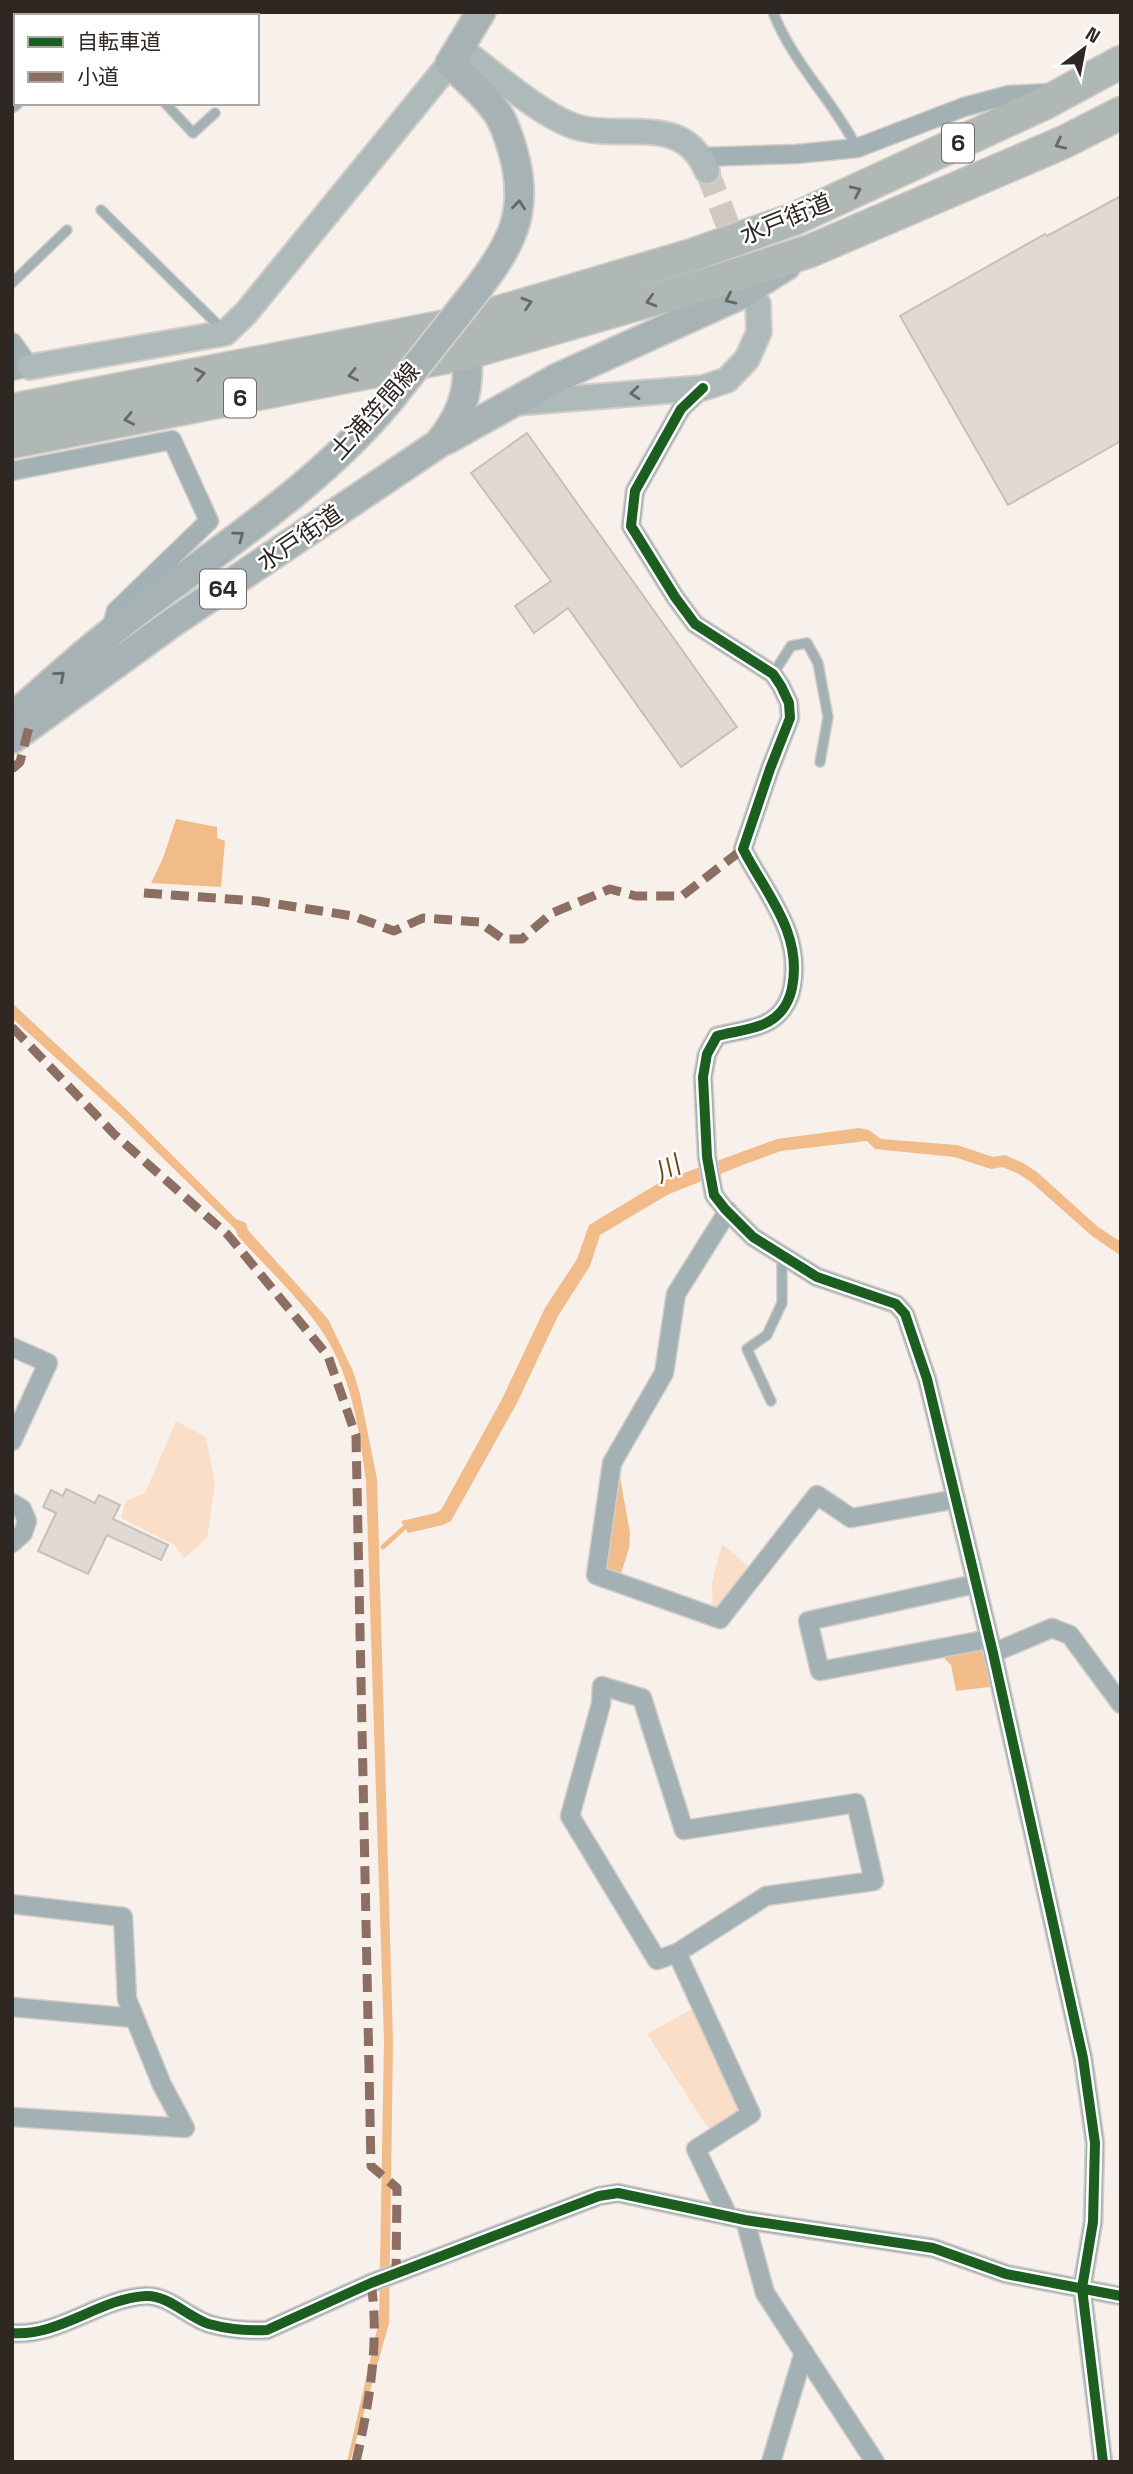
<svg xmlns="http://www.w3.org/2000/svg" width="1133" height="2474" font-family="'Space Grotesk','Noto Sans JP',sans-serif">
  <rect width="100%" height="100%" fill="#f8f1eb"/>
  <g fill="#fadec7">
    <polygon points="176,1421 206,1437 215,1484 207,1538 185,1558 174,1545 121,1518 126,1501 145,1493"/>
    <polygon points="722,1544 753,1570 713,1612 712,1583"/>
    <polygon points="692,2009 747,2112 712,2134 647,2034"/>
  </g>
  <g fill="#f2bb8a">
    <polygon points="176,819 217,827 217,838 225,841 221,887 151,883 163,858"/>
    <path d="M12,1003l113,105 111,111 10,4 2,7 80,89 25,52 7,23 17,85 16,563 -4,281 -39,139h-3l32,-141 5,-281 -18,-559c-7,-54 -15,-111 -49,-157 -23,-31 -53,-59 -79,-88l-2,-6 -116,-114 -106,-96z"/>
    <polygon points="859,1128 869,1130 881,1139 957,1145 993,1157 1005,1155 1023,1163 1037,1172 1098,1227 1121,1242 1121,1256 1092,1236 1031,1182 1017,1173 1002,1167 991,1169 954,1157 875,1149 867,1141 781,1151 748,1163 669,1194 600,1235 590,1266 558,1316 517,1403 451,1521 443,1525 408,1533 401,1521 436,1513 441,1510 502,1399 545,1308 577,1259 589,1225 662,1181 777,1139"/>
    <polygon points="618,1466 630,1533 629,1548 619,1580 601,1573"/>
    <polygon points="986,1642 997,1686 956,1691 951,1665 938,1652"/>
  </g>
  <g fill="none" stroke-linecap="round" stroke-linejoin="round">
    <polyline stroke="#f2bb8a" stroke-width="5" points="383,1547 405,1527 410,1526"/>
  </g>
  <g fill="#e0d9d4" stroke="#c6c0bb" stroke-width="2">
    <polygon points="1121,196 1121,441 1008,505 900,316 1045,234 1047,236"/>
    <polygon points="527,433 737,727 681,767 568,608 534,633 515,606 551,581 471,473"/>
    <polygon points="66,1489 95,1503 99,1495 120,1505 113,1519 168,1545 161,1560 107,1535 88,1574 38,1551 56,1513 43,1507 51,1490 63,1496"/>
  </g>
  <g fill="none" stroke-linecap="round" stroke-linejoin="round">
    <polyline stroke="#d0c9c3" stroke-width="24" stroke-dasharray="24 12" stroke-linecap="butt" points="707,171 752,288"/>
    <defs>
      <g id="lane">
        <path d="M773,12c20,52 60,88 84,136"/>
        <polyline points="165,103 193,133 215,113"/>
        <polyline points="101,210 222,329"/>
        <polyline points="12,283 67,230"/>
        <polyline points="773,674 791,646 807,643 818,663 828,717 820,762"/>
        <polyline points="771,1401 747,1349 767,1335 782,1303 782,1256"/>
      </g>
      <g id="street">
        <polyline points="76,16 79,12"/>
        <polyline points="12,103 16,99"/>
        <polyline points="701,157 797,154 857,148 964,107 1009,95 1049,93"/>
        <polyline points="12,342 30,367 12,371"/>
        <path d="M703,388l-22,21 -46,82 -4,35 44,71 20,27 78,50 8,12 8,17 1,15 -20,51 -27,80c23,45 60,84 49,139 -3,15 -12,29 -28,36 -14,6 -32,8 -47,12l-10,18 -4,23 4,80 7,38 11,14 28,28 64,40 79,27 9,10 22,65 66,274 90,405 12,85 -2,79 -11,66 21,174"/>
        <polyline points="12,471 172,440 209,521 116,611 110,632"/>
        <polyline points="728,1211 676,1294 664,1373 612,1463 596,1575 720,1619 817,1495 851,1518 956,1499"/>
        <polyline points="12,1347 48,1363 12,1441"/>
        <polyline points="12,1503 22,1509 27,1521 23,1533 12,1543"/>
        <polyline points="975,1584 808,1621 820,1671 989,1639"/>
        <polyline points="993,1653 1052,1628 1070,1635 1121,1704"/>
        <polygon points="602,1686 642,1698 684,1830 856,1803 874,1881 766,1896 677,1953 657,1960 570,1816 601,1704"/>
        <polyline points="12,1904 123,1917 127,1999 162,2085 185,2128 12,2117"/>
        <polyline points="677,1953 751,2114 696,2149 728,2216"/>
        <polyline points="12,2007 134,2018"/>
        <polyline points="745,2220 765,2293 875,2462"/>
        <path d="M12,2333c47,4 88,-35 134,-37 22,-1 42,21 63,28 18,5 39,7 58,6l104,-47 228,-87 19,-3 127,27 188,28 73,26 115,22"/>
        <polyline points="771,2462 804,2352"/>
      </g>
      <g id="secondary">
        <path d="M460,48c31,23 84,71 120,80 47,12 103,-15 127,43"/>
        <polyline points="30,367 225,333 246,313 450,63"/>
        <polyline points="515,403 703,388 727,380 747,359 759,332 758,304"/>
      </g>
      <g id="primary">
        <path d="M479,287c32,-43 49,-73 36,-128 -4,-15 -9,-33 -17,-45 -13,-20 -32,-34 -48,-51l31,-51"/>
        <polyline points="446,440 559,377 738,296 786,266"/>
        <path d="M12,723l5,-10c31,-27 61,-55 93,-80 95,-76 200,-138 278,-231"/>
        <path d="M12,739l160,-116 266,-179c30,-35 34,-66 26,-111"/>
      </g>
      <g id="highway">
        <polyline points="12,410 462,323 692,255 794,219 1045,103 1121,62"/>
        <polyline points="12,442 468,353 704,285 810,251 1064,142 1121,113"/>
      </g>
    </defs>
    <use href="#lane" stroke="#d3cdc8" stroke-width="12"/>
    <use href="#street" stroke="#d3cdc8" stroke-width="21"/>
    <use href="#secondary" stroke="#d3cdc8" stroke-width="28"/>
    <use href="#primary" stroke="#d3cdc8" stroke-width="32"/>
    <use href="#highway" stroke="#d3cdc8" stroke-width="35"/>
    <use href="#lane" stroke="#a3b1b4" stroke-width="9"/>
    <use href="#street" stroke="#a3b1b4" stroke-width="18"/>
    <use href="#secondary" stroke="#aebab9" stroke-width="24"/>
    <use href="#primary" stroke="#a6b2b3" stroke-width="28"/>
    <use href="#highway" stroke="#b0b8b6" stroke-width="32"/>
    <defs>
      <polyline id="primary-bridge" points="388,402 479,287"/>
    </defs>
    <use href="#primary-bridge" stroke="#d3cdc8" stroke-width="32" stroke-linecap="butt"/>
    <use href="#primary-bridge" stroke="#a6b2b3" stroke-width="28"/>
    <g stroke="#8d6e63" stroke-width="9" stroke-dasharray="18 9" stroke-linecap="butt">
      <polyline points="79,13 79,12"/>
      <polyline points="12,769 20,762 29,727"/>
      <polyline points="144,893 258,901 353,916 394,931 423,918 479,922 503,939 522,939 552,913 610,889 636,896 682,896 743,849"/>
      <polyline points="12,1027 115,1135 228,1235 328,1356 356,1436 371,2166 397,2188 396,2273"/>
      <path d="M356,2462c13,-58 24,-120 15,-179"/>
    </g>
    <defs>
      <g id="cycleway">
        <path d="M703,388l-22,21 -46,82 -4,35 44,71 20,27 78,50 8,12 8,17 1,15 -20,51 -27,80c23,45 60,84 49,139 -3,15 -12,29 -28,36 -14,6 -32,8 -47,12l-10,18 -4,23 4,80 7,38 11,14 28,28 64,40 79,27 9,10 22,65 66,274 90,405 12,85 -2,79 -11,66 21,174"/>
        <path d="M12,2333c47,4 88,-35 134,-37 22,-1 42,21 63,28 18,5 39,7 58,6l104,-47 228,-87 19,-3 127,27 188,28 73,26 115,22"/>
      </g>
    </defs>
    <use href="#cycleway" stroke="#fff" stroke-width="15"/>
    <use href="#cycleway" stroke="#1b5e20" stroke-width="10"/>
  </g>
  <defs><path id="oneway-chevron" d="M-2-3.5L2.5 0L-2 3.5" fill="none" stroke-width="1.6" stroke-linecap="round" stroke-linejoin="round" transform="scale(1.75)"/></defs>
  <g stroke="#686865">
    <use href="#oneway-chevron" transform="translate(1060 144) rotate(155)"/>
    <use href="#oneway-chevron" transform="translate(856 191) rotate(-25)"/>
    <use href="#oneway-chevron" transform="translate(651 301) rotate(164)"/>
    <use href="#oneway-chevron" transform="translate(527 303) rotate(-17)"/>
    <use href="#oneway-chevron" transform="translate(200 374) rotate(-11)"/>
    <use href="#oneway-chevron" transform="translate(353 375) rotate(169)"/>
    <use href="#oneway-chevron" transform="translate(129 419) rotate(169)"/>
  </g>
  <g stroke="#646663">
    <use href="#oneway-chevron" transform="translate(519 205) rotate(-84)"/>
    <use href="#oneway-chevron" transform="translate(730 299) rotate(155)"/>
    <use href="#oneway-chevron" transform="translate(239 536) rotate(-37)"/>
    <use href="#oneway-chevron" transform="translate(60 676) rotate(-41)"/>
  </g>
  <use stroke="#686966" href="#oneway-chevron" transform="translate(635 393) rotate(175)"/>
  <g text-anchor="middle" stroke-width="5" stroke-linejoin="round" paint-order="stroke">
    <g fill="#fff" stroke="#6d6864" stroke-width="2">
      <rect x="942" y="123.5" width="32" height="39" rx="5"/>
      <rect x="224" y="378.5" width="32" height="39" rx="5"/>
      <rect x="200" y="569.5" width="46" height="39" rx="5"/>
    </g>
    <g font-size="23" font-weight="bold" fill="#2e2722">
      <text x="958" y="151">6</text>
      <text x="240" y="406">6</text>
      <text x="223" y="597">64</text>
    </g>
    <g font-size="24" fill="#2e2722" stroke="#fff">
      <text transform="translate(786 219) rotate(-22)" y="8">水戸街道</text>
      <text transform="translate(375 411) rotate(-48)" y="8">土浦笠間線</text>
      <text transform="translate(300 538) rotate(-34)" y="8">水戸街道</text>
    </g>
    <g font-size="26" font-style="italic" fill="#764511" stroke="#fff">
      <text transform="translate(667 1169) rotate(-27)" y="9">川</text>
    </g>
  </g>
  <rect width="1133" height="2474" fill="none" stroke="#2e2722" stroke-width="28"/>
  <rect x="14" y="14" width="245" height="91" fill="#ffffff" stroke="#aba9a7" stroke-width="2"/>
  <rect x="28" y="37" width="35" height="10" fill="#1b5e20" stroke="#aba9a7" stroke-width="2"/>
  <text x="77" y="49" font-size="21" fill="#2e2722">自転車道</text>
  <rect x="28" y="72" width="35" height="10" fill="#8d6e63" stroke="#aba9a7" stroke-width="2"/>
  <text x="77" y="84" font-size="21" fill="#2e2722">小道</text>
  <g transform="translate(1084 49) rotate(32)" stroke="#ffffff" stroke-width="5" paint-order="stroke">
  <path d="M0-5L12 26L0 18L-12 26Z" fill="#2e2722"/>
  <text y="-10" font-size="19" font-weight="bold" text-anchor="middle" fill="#2e2722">N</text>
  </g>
</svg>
